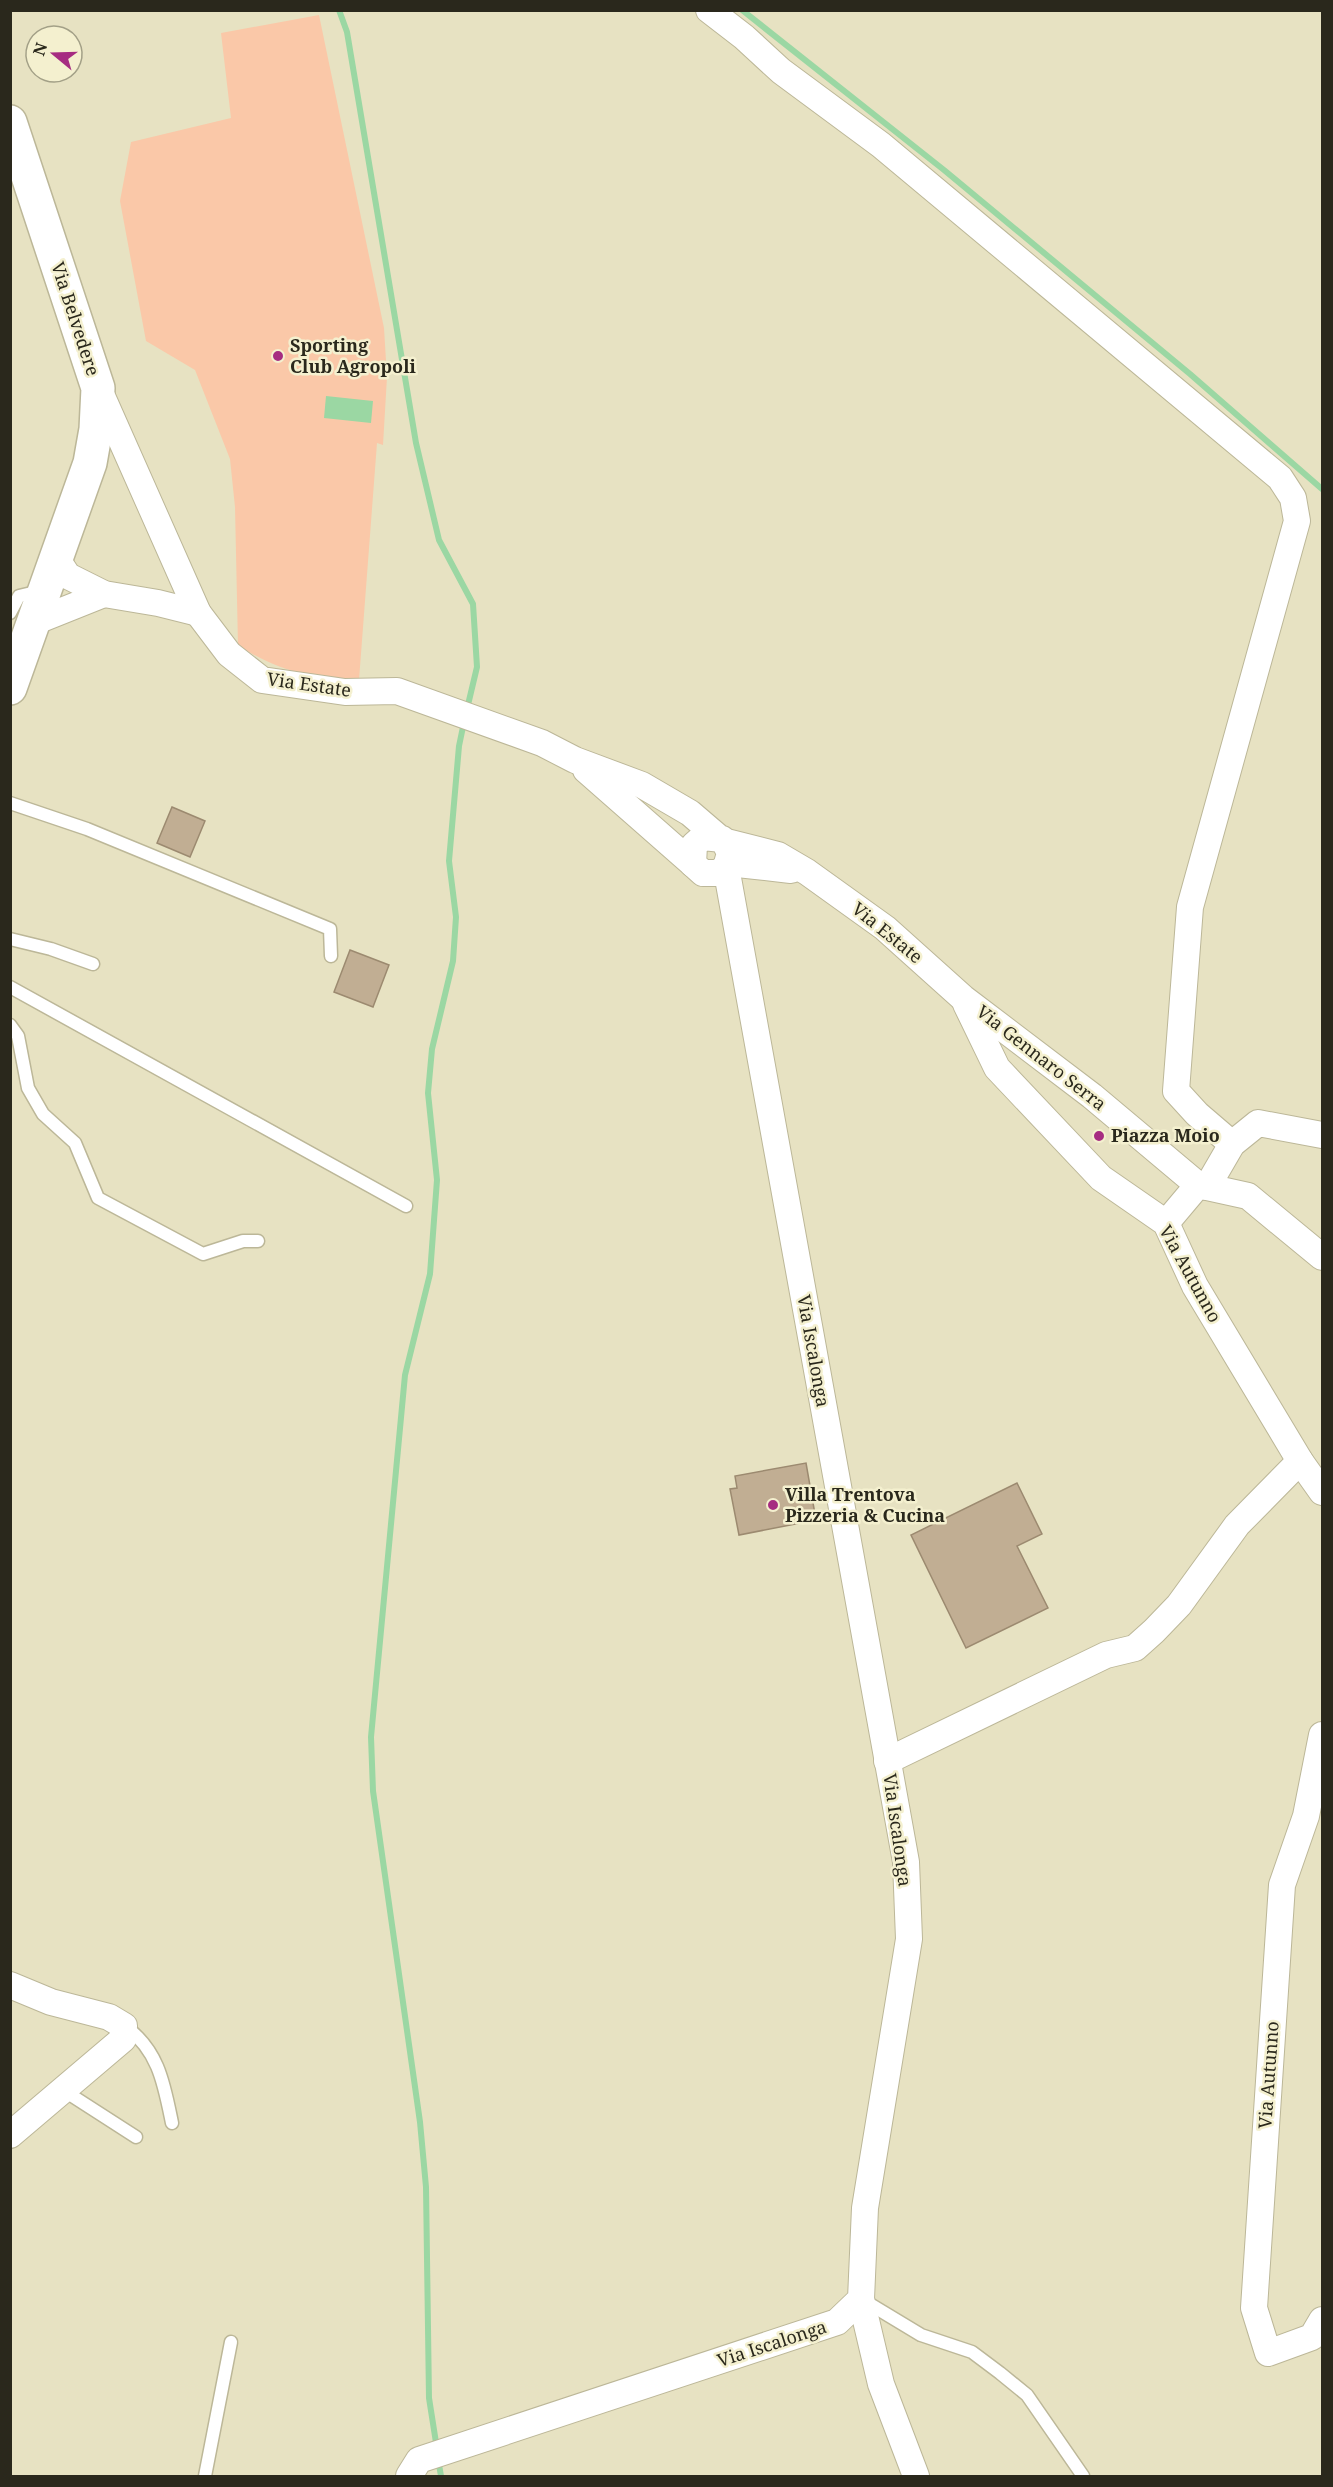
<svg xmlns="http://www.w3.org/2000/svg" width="1333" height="2487" font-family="'Noto Serif',serif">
  <rect width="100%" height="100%" fill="#e7e2c2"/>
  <path fill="#fac8a8" d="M319,15l65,313 3,49 -4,68 -6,-2 -18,237c-47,-2 -81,-8 -121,-35l-3,-138 -5,-48 -35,-89 -49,-29 -26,-140 11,-59 100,-24 -10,-85z"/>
  <polygon fill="#9bd7a3" points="326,396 373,401 371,423 324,418"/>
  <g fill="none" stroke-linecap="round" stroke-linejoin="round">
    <g stroke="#9bd7a3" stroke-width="6">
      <polyline points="339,10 347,32 416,443 439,540 473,604 477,667 467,709"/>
      <polyline points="742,10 944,170 1190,374 1322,489"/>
      <polyline points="437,2449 429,2398 426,2187 420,2122 373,1791 371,1737 405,1375 430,1274 437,1180 428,1093 432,1049 453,961 456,917 449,861 459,746 464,722"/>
      <polyline points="438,2459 441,2476"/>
    </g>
  </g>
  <g fill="#c1ae93" stroke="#9c8a70" stroke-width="1.5">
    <polygon points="172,807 205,821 190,857 157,843"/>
    <polygon points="350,950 389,965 373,1007 334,992"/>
    <polygon points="806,1463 816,1520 739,1535 730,1489 737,1488 735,1476"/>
    <polygon points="1017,1483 1042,1534 1017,1546 1048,1608 966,1648 911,1535"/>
  </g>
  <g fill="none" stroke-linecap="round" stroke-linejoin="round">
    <defs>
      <g id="lane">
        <polyline points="10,613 19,596 40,591"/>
        <polyline points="10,803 87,829 330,929 331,956"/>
        <polyline points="10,939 51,949 93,964"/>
        <polyline points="10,987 406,1206"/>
        <polyline points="10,1025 18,1036 28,1088 43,1114 75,1143 98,1198 203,1254 243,1241 258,1241"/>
        <path d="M125,2026c34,25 39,58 47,97"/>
        <polyline points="63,2090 136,2137"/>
        <polyline points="863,2300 921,2335 972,2352 1000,2373 1027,2395 1083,2476"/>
        <polyline points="205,2476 231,2342"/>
      </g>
      <g id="street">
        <polyline points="709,10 744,37 781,71 881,145 1280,478 1293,498 1297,521 1190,907 1176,1091 1197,1114 1232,1144"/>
        <polyline points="100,392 198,613 229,654 262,680 345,692 397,691 542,743 575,760 642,785 690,813 725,843 730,853 726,867 718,873 703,873 693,864 694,845 703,837 722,839"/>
        <polyline points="56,558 68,576 104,594 158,603 198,613"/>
        <polyline points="34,622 104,594"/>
        <polyline points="586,770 693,864"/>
        <polyline points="723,841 778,855 807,872 885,928 963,998 1092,1096 1198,1185 1248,1196 1322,1257"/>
        <polyline points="728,863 791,870"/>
        <polyline points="966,1004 997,1068 1101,1178 1166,1223 1195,1286 1300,1461 1322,1492"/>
        <polyline points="1207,1187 1232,1144 1258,1123 1322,1135"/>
        <polyline points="1166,1223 1198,1185"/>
        <polyline points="1322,1735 1306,1816 1282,1885 1254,2308 1268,2353 1312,2337 1322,2320"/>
        <polyline points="887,1761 1106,1655 1135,1648 1154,1631 1179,1605 1237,1525 1300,1461"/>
        <polyline points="10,1985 51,2002 109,2017 124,2026 123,2039 10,2135"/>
        <polyline points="861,2299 881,2384 916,2476"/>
        <polyline points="409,2476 419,2460 837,2322 861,2299 865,2208 909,1939 906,1862 726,867"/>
      </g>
      <polyline id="secondary" points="10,122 98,388 96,429 90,463 10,688"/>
    </defs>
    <use href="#lane" stroke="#bcb798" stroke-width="15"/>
    <use href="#street" stroke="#bcb798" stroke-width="28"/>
    <use href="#secondary" stroke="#bcb798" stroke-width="36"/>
    <use href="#lane" stroke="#fff" stroke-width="12"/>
    <use href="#street" stroke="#fff" stroke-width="26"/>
    <use href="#secondary" stroke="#fff" stroke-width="33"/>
  </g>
  <g fill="#a62c81" stroke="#f4f0cf" stroke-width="2">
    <circle cx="278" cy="356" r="6"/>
    <circle cx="1099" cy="1136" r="6"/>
    <circle cx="773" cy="1505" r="6"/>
  </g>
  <g text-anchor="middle" stroke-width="5" stroke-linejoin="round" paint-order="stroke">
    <g font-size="18" fill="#2a281c" stroke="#f4f0cf">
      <text transform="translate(75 319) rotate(72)" y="6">Via Belvedere</text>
      <text transform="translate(309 685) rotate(8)" y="6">Via Estate</text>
      <text transform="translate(887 933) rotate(39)" y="6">Via Estate</text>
      <text transform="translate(1041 1058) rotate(38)" y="6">Via Gennaro Serra</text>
      <text transform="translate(1190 1274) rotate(61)" y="6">Via Autunno</text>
      <text transform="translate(813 1351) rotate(80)" y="6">Via Iscalonga</text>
      <text transform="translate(897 1830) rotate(82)" y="6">Via Iscalonga</text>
      <text transform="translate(1269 2075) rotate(-86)" y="6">Via Autunno</text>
      <text transform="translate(772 2344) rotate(-18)" y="6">Via Iscalonga</text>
    </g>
    <g font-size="18" font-weight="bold" fill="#2a281c" stroke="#f4f0cf" text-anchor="start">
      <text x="290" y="352">Sporting<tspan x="290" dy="21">Club Agropoli</tspan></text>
      <text x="1111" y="1142">Piazza Moio</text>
      <text x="785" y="1501">Villa Trentova<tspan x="785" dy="21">Pizzeria &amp; Cucina</tspan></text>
    </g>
  </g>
  <rect width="1333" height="2487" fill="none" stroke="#2a281c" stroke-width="24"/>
  <g transform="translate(54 54) rotate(289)"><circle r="28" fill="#f4f0cf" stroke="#a3a087" stroke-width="1.5"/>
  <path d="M0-4.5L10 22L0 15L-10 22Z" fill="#a62c81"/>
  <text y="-9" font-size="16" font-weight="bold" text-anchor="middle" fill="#2a281c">N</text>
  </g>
</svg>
